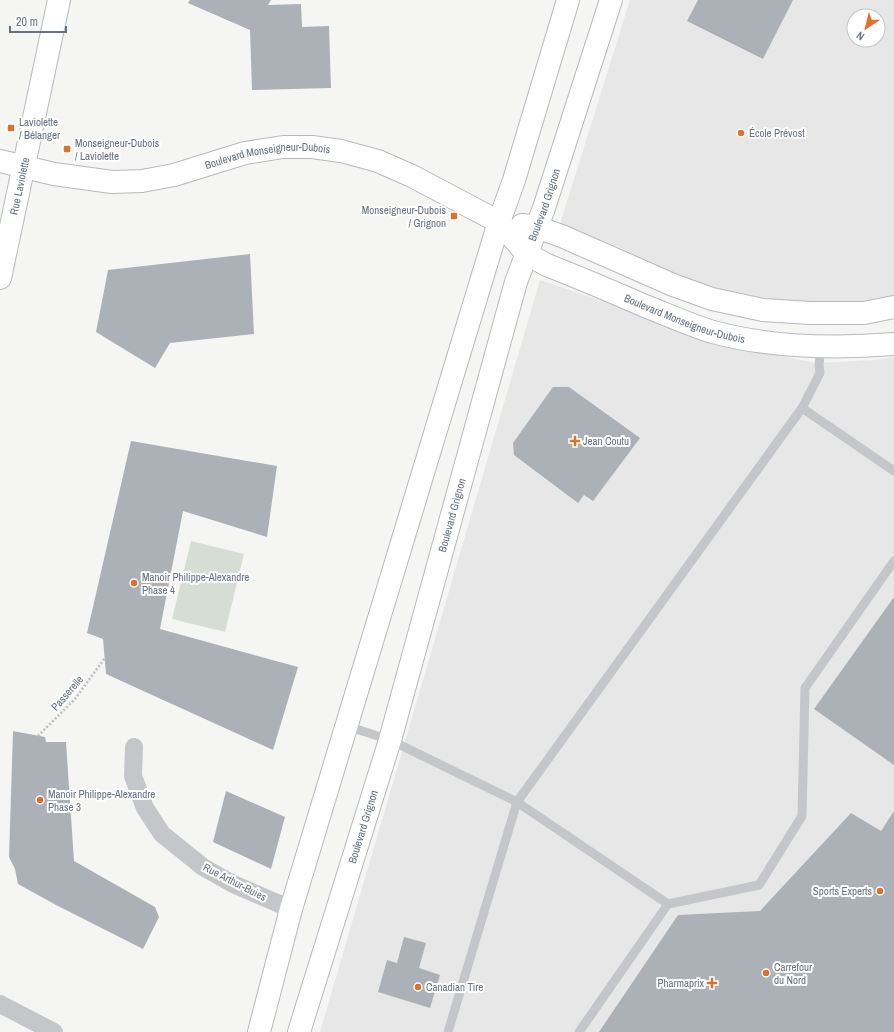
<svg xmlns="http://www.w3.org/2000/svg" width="894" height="1032" font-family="'Archivo Narrow',sans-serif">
  <rect width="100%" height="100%" fill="#f5f6f3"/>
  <g fill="#e6e7e6" fill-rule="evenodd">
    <path d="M630,0h264v301l-53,14 -100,-13 -182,-75zM854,16h24v24h-24z"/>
    <polygon points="540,280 737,347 815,363 874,360 894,357 894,1032 320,1032"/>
  </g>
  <polygon fill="#d6ddd4" points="191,541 244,554 225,632 172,619"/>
  <g fill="#acb1b8">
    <polygon points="190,0 271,0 268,5 301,4 302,27 329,26 331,88 252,90 250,30 188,3"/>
    <polygon points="698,0 793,0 763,59 687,21"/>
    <polygon points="250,254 254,334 170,343 155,368 96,332 108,270"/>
    <polygon points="553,387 569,387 640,438 593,501 584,495 578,503 514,455 513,443"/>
    <polygon points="131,441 277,466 267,537 183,511 160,629 298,667 273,750 106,674 103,639 87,633"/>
    <polygon points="894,597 894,765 814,709"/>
    <polygon points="13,731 45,737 46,742 66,742 74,861 155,907 159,917 143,949 56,905 18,884 15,869 9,857"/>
    <polygon points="226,791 285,817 271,869 213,842"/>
    <polygon points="894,811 894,1032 599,1032 678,915 760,911 851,813 881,831"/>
    <polygon points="404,937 426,943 419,968 440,975 430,1008 378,992 387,960 397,963"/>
  </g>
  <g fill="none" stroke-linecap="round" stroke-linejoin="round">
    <defs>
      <g id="secondary">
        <path id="s1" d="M0,161l54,13 58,8 30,-1 32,-6 71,-22 38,-6h29l29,4 37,10 34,15 87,46 28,32 20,11c33,13 66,27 98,41 23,9 45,19 68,26 60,16 120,17 181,12"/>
        <polyline points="522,225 537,227 564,237 673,285 712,299 763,310 810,313 864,313 894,307"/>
        <path id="s2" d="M0,278l59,-278"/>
        <polyline points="259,1032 291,909 499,222 514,180 568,0"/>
        <path id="s3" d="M299,1032l91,-292 126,-458 28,-74 67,-208"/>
      </g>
    </defs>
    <use href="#secondary" stroke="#b6b9be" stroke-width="24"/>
    <polyline stroke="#bdbec1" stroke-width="2.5" stroke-dasharray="2 2" stroke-linecap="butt" points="38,736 75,699 105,658"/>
    <g stroke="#c4c6ca" stroke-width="9">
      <polyline points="821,347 819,365 820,373 802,408 894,471"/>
      <polyline points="347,726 390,740 517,802 668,904"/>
      <polyline points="448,1032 517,802 802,408"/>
      <polyline points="579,1032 668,904 759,885 802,816 805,688 894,561"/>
    </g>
    <g stroke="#c4c6ca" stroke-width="18">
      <polyline points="134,747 133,776 145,808 162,834 203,867 233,884 291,909"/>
      <polyline points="0,1004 54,1032"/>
    </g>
    <use href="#secondary" stroke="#fff" stroke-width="22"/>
  </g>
  <g fill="#da732e" stroke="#fff" stroke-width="1.5">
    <rect x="7" y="124" width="8" height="8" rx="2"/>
    <circle cx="741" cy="133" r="4"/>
    <rect x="63" y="145" width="8" height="8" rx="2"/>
    <rect x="450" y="212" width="8" height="8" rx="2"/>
    <path d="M573 435h4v4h4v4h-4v4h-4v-4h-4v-4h4z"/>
    <circle cx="134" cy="583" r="4"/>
    <circle cx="40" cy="800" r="4"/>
    <circle cx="880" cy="891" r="4"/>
    <circle cx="766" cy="973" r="4"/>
    <path d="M710 977h4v4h4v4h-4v4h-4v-4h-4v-4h4z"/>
    <circle cx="418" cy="987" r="4"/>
  </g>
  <g text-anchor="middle" stroke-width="4" stroke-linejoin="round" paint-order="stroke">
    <g font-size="11" fill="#667182" stroke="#fff" text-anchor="start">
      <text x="19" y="126">Laviolette<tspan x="19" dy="13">/ Bélanger</tspan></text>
      <text x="749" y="137">École Prévost</text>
      <text x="75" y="147">Monseigneur-Dubois<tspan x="75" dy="13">/ Laviolette</tspan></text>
      <text x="446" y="214" text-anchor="end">Monseigneur-Dubois<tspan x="446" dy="13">/ Grignon</tspan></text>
      <text x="583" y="445">Jean Coutu</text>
      <text x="142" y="581">Manoir Philippe-Alexandre<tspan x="142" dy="13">Phase 4</tspan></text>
      <text x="48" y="798">Manoir Philippe-Alexandre<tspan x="48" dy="13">Phase 3</tspan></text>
      <text x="872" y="895" text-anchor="end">Sports Experts</text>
      <text x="774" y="971">Carrefour<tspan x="774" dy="13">du Nord</tspan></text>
      <text x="704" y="987" text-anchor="end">Pharmaprix</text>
      <text x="426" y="991">Canadian Tire</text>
    </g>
    <g font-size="11" fill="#667182" stroke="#fff">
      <text dy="4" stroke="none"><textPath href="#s1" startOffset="273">Boulevard Monseigneur-Dubois</textPath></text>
      <text dy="4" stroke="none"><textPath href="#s2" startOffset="94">Rue Laviolette</textPath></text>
      <text dy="4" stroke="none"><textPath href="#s3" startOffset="863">Boulevard Grignon</textPath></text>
      <text dy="4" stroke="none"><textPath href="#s1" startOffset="735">Boulevard Monseigneur-Dubois</textPath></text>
      <text dy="4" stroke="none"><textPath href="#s3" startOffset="539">Boulevard Grignon</textPath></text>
      <text transform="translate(67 693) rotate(-49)" y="4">Passerelle</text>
      <text dy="4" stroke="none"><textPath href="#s3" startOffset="215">Boulevard Grignon</textPath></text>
      <text transform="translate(235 882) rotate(27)" y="4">Rue Arthur-Buies</text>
    </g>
  </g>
  <g transform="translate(866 28) rotate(215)"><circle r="19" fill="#ffffff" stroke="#c2c6cd"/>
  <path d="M0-3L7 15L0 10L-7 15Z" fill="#da732e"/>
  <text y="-6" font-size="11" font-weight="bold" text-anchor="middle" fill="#667182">N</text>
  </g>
  <path d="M10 26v6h56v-6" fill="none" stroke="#667182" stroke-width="2"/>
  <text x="16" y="26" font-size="12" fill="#667182" stroke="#ffffff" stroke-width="3" paint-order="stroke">20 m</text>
</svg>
